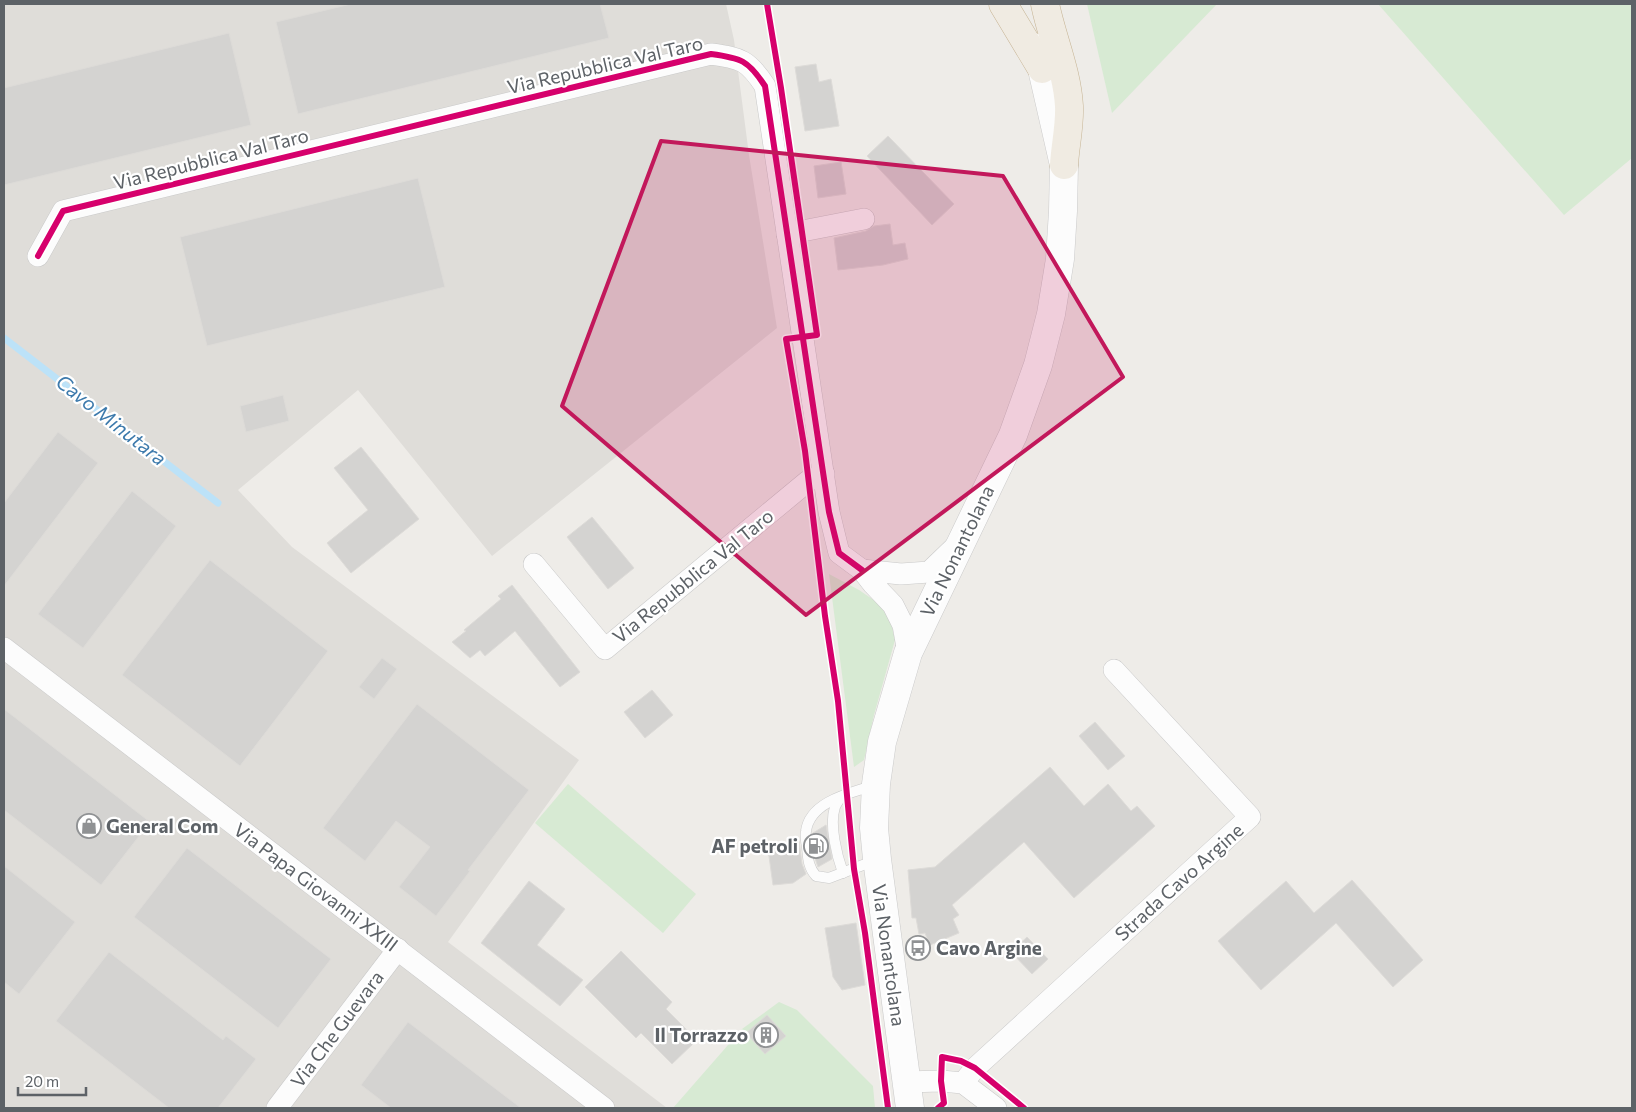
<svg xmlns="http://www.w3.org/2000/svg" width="1636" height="1112" font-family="Commissioner,sans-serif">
  <rect width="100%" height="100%" fill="#eeece8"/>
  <polygon fill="#dfddd9" points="4,4 726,4 734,40 749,155 777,328 492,556 358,390 238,490 292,547 579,760 448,942 667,1108 4,1108"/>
  <g fill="#d7ead3">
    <polygon points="1087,4 1217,4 1112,113"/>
    <polygon points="1378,4 1632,4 1632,158 1564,215"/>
    <polygon points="829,574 859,590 881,605 891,622 895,640 874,715 864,760 854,767"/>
    <polygon points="568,784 696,894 663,933 535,823"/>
    <polygon points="779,1002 797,1010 873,1086 875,1108 673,1108 742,1029"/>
  </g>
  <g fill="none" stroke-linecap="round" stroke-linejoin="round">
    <polyline stroke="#bce2f8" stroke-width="7" points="4,338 218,503"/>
  </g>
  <g fill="#d4d3d1" stroke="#dddbd8">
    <polygon points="351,4 600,4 609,38 298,114 276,22"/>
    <polygon points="229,33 251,125 4,185 4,88"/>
    <polygon points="816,64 819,82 831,79 839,126 805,131 795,67"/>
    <polygon points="888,136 954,204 932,225 867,156"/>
    <polygon points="841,162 846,194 818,198 814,166"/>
    <polygon points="418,178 445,287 207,346 180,237"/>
    <polygon points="890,224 893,245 905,243 908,259 883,265 838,270 834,238 866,231 874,226"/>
    <polygon points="283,395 289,421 246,432 240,406"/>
    <polygon points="58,432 98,463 4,586 4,503"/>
    <polygon points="361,447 419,519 351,573 327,543 368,510 334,468"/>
    <polygon points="132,491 176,526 83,648 38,614"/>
    <polygon points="592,517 634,568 608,589 567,537"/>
    <polygon points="210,560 328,651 240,766 122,675"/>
    <polygon points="512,585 580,672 560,687 515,631 485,656 480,650 470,658 452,642 466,631 464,630 501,599 498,596"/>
    <polygon points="382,658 397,669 374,699 359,687"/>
    <polygon points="652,690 673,715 645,738 624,712"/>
    <polygon points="417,704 529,790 468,870 470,871 436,916 399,887 430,847 396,821 365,861 323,828"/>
    <polygon points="4,709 150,822 101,885 4,810"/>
    <polygon points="1095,722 1125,756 1108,770 1079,736"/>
    <polygon points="1050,767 1084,806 1108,784 1131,811 1137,806 1155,826 1074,898 1024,842 952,905 959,915 953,919 959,933 930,945 925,933 919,934 916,918 912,918 908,870 935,867"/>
    <polygon points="826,825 832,859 818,867 815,858 813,833"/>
    <polygon points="799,841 802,864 806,874 793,883 773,885 768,849 789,847"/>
    <polygon points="187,848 331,959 278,1028 134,917"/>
    <polygon points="4,866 75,922 19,994 4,982"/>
    <polygon points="1352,880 1423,960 1393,987 1336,923 1261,990 1218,941 1286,881 1314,913"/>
    <polygon points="529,881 565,909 537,945 583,980 560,1006 481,943"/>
    <polygon points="856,923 865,985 842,990 833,977 825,928"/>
    <polygon points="1027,937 1048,959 1032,974 1011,952"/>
    <polygon points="621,951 672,1002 666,1009 697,1040 672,1064 641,1033 636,1038 585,987"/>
    <polygon points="109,952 223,1040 226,1036 256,1059 218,1108 169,1108 56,1021"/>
    <polygon points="767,1015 786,1036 765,1054 746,1033"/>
    <polygon points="408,1022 521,1108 391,1108 361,1085"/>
  </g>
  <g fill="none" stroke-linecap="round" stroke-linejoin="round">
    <defs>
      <g id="lane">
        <path d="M875,785c-24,8 -65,16 -69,46 -1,5 0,11 1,16 1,11 1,20 9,29l13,2 47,-18"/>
        <path d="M841,797c-2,3 -5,7 -6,10 -6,18 2,49 8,66"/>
      </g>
      <g id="street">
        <polyline points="787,234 864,219"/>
        <path d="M38,256l25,-45 648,-157c30,4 37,6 54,32l64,426 10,41 23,17"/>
        <polyline points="534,564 605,649 808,481 824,474"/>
        <polyline points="4,648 604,1108"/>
        <polyline points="908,653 903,625 893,605 873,584 862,570 901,574 929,572 955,547"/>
        <polyline points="906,1082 941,1081 963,1083 996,1108"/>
        <polyline points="963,1083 975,1068 1250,817 1114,670"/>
        <polyline points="277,1108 398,949"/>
      </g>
      <polyline id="secondary" points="910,1108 877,859 874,828 876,784 882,742 908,653 1013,435 1038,365 1051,314 1060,259 1063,211 1064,165 1042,69 1033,47"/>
      <g id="highway">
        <polyline points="1003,4 1042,69"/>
        <path d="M1045,4c7,34 22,67 24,102 1,19 -4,40 -5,59"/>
      </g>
    </defs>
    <use href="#lane" stroke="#c9c9c9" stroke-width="11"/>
    <use href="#street" stroke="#c9c9c9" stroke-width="22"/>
    <use href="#secondary" stroke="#cacaca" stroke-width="29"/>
    <use href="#highway" stroke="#c6b494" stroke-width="29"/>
    <use href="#lane" stroke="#fcfcfc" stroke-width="10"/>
    <use href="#street" stroke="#fcfcfc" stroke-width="21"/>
    <use href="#secondary" stroke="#fcfcfc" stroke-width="28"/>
    <use href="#highway" stroke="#f0ebe2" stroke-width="28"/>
    <defs>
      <g id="cycleway">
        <polyline points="767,4 781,88 817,335 786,339 805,451 825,616 838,701 854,869 865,933 888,1108"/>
        <path d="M38,256l25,-45 648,-157c30,4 37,6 54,32l64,426 10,41 23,17"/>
        <polyline points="938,1108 944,1103 941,1081 942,1057 961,1061 975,1068 1024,1108"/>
      </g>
    </defs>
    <use href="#cycleway" stroke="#fff" stroke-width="9"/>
    <use href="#cycleway" stroke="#d6006c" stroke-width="6"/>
  </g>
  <path fill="#c2185b" fill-opacity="0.2" stroke="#c2185b" stroke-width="4" stroke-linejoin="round" d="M661,141l342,35 120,201 -317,238 -244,-209z"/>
  <defs>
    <symbol id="shop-ring" viewBox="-11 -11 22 22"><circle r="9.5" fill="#fff" stroke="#909294" stroke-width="1.5"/><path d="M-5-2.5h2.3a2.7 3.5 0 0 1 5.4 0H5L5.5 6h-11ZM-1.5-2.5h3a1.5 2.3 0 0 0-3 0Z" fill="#909294"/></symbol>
    <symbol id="fuel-ring" viewBox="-11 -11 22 22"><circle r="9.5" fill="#fff" stroke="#909294" stroke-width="1.5"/><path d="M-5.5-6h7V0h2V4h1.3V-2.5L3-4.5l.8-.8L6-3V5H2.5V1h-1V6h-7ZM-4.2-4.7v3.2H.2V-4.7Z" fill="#909294"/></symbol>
    <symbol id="bus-ring" viewBox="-11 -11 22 22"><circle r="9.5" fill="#fff" stroke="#909294" stroke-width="1.5"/><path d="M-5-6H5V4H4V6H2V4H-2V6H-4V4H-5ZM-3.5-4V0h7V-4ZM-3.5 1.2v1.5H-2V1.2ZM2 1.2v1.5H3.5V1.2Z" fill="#909294"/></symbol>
    <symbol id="building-ring" viewBox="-11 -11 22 22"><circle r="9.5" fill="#fff" stroke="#909294" stroke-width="1.5"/><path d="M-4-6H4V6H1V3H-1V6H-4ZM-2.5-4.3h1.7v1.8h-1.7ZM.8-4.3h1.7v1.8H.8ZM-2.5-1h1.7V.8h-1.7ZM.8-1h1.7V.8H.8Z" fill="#909294"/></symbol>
  </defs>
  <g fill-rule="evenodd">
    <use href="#shop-ring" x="75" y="812" width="28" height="28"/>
    <use href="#fuel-ring" x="802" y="832" width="28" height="28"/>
    <use href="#bus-ring" x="904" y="934" width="28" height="28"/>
    <use href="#building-ring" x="752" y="1021" width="28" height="28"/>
  </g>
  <g text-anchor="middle" stroke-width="4.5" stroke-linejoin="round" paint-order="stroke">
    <g font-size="19" fill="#5d6267" stroke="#fff">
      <text transform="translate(605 65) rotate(-13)" y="7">Via Repubblica Val Taro</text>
      <text transform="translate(211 159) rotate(-14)" y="7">Via Repubblica Val Taro</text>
      <text transform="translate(957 551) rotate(-64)" y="7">Via Nonantolana</text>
      <text transform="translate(693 576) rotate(-39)" y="7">Via Repubblica Val Taro</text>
      <text transform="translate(1179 882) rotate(-42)" y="7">Strada Cavo Argine</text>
      <text transform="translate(316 887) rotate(37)" y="7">Via Papa Giovanni XXIII</text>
      <text transform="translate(889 955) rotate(82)" y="7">Via Nonantolana</text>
      <text transform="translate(337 1029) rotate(-53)" y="7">Via Che Guevara</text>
    </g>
    <g font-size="19" font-weight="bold" fill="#5d6267" stroke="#fff" text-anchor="start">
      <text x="106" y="833">General Com</text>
      <text x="798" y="853" text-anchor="end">AF petroli</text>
      <text x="936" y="955">Cavo Argine</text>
      <text x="748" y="1042" text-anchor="end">Il Torrazzo</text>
    </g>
    <g font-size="20" font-style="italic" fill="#3d7aac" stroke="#fff">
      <text transform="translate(111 420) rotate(38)" y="7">Cavo Minutara</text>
    </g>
  </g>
  <rect width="1636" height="1112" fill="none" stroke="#5d6267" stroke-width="10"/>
  <path d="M18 1087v8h68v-8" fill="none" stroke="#5d6267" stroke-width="2.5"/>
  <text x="25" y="1087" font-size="15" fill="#5d6267" stroke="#ffffff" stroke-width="4" paint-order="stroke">20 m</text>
</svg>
